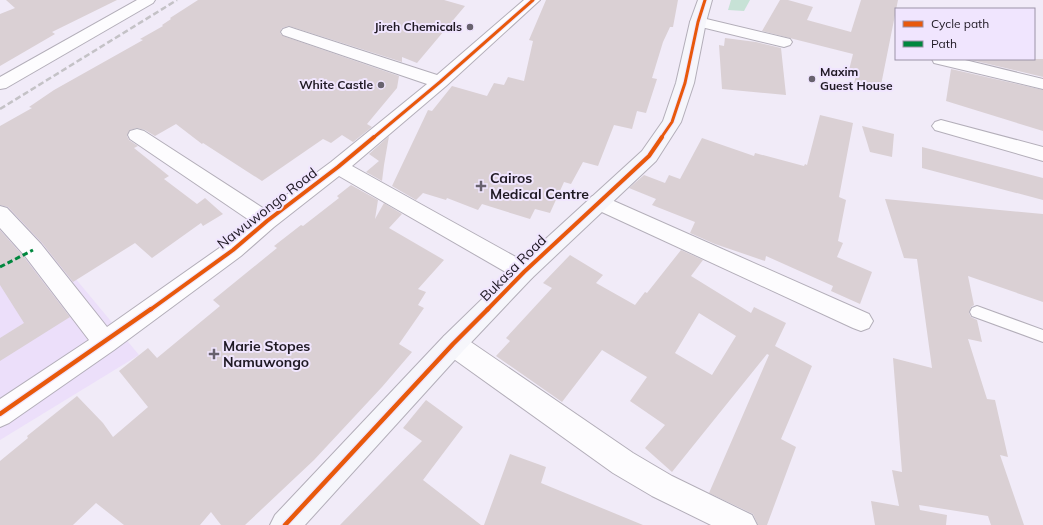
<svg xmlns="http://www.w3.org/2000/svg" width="1043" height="525" font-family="Mulish,sans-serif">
  <rect width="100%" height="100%" fill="#f1ebf8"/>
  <polygon fill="#ecdffa" points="1,189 139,355 0,440 0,190"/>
  <polygon fill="#c7e2d6" points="731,0 750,0 744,11 728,10"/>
  <g fill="#dad0d4" fill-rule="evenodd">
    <polygon points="6,0 117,0 52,32 55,34 0,66 0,14 15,8"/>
    <polygon points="198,0 444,0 465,6 417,63 402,57 402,62 289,26 282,28 280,33 283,36 399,76 397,88 367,124 372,127 353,142 342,135 331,143 323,139 262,181 203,143 202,144 176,124 155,136 145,130 137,128 130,130 127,136 129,140 138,146 134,148 169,176 164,179 197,204 205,198 223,214 203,226 201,223 152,258 135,243 73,282 42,243 8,207 0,205 0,126 32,108 29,107 54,90 143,40 140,39 163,26 162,25 171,19 170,18"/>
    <polygon points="546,0 678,0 673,27 670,27 663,42 652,78 657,79 646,113 637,111 632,129 614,125 598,166 583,162 571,184 564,182 550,213 535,209 530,219 482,204 478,210 447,198 446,200 423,193 416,200 392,186 428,110 432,111 452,86 487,96 494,83 504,85 508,77 524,81 533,41 529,40"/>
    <polygon points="780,0 788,0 813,7 807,20 851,32 861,0 898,0 880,90 854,83 856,76 848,74 853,54 762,31"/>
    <polygon points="725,38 756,42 781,48 786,95 722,89 719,45 724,46"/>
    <polygon points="967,59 1043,59 1043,77"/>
    <polygon points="951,69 1043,90 1043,131 946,101"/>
    <polygon points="820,115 853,123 839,197 846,200 838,241 843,243 837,257 872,272 860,304 831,291 833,286 766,256 765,261 715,244 690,233 695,222 652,205 656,199 629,188 644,175 665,183 669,175 680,179 702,138 754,156 755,153 804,166 805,164 807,165"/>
    <polygon points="862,126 894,134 892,157 870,152"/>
    <polygon points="389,136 384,165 382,181 366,172 379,161 369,154"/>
    <polygon points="922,147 1043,178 1043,200 922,168"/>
    <polygon points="351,185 378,200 375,219 384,203 402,214 389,228 444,260 418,289 426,292 418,305 424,308 399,344 412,352 382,387 314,460 245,525 221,525 211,512 200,525 124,525 96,503 73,525 0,525 0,461 28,438 27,436 77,396 103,423 113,437 148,407 119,371 148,348 157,358 220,306 213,300 277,248 274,246 301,225 303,226 339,198 337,196"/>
    <polygon points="885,199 1043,214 1043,302 968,276 974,305 971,307 969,313 971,317 977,320 982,342 968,339 987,399 995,400 1008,457 1000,455 1024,525 991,525 988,516 919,505 920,510 947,515 946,525 875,525 871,501 899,506 892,470 902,472 893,358 932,368 917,259 904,258"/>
    <polygon points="0,230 24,257 70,317 0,361 0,338 24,323 0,285"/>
    <path d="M681,250l22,10 -12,16 60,37 3,-6 32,16 -11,23 37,20 -31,73 15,8 -29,78h-9l-5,-11 -44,-21 60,-138 -2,-1 -95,118 -27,-24 20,-23 -35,-24 17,-24 -45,-27 -40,52 -66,-46 14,-15 -4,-3 46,-50 -9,-5 27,-28 33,20 -7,8 39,22 10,-13 2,1zM699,313l37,23 -24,39 -37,-22z"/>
    <polygon points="426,400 463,427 423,480 481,525 340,525 422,441 403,428"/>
    <polygon points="510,454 546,467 541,483 643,525 484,525"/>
  </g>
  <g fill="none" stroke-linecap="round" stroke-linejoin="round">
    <defs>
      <polygon id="lane" points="977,306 1043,330 1043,342 972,316 970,312 972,308"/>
      <g id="street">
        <polygon points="137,0 155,0 153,3 6,88 0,89 0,77"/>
        <polygon points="524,0 540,0 446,86 352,166 532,266 535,272 532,278 524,281 516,278 339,176 274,227 241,256 114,350 9,423 0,427 0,399 89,340 25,256 0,228 0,206 7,208 41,244 107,327 225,244 252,222 130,139 128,135 130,131 137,129 144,131 266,210 331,162 427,84 283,35 281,32 283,29 289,27 295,29 437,75"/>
        <polygon points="698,17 790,39 792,42 790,45 784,47 693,25 690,22 693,19"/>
        <polygon points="932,59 961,59 1043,79 1043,89 934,63"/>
        <polygon points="941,120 1043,147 1043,161 935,130 932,126 935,122"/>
        <polygon points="598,194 869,314 873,321 869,328 861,331 853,328 591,207 588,202 591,197"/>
        <polygon points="453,333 462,336 633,453 672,476 752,515 757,525 711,525 652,496 613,473 444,352 441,344 444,336"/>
      </g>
      <polygon id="secondary" points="698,0 712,0 706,22 694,83 681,122 656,161 532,278 462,352 305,525 270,525 275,515 444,336 516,266 642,151 663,121 676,83 690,22"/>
    </defs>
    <use href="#lane" stroke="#b3aeb9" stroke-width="2"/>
    <use href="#street" stroke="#b3aeb9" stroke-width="2"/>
    <use href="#secondary" stroke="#b3aeb9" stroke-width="2"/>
    <use href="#lane" fill="#fdfcfe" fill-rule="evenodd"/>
    <use href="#street" fill="#fdfcfe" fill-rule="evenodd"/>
    <use href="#secondary" fill="#f6f6fb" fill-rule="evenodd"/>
    <polyline stroke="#c4c2c6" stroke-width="2.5" stroke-dasharray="6 3" stroke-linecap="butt" points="0,109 177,0"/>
    <polyline stroke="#00873e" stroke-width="3" stroke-dasharray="5.5 3" stroke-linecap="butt" points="0,267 33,250"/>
    <defs>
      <g id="cycleway-far2">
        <polyline points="373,138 440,82 533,0"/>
        <polyline points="661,138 672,122 685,83 698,22 705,0"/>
      </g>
      <g id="cycleway-far1">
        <polyline points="150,310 233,250 267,221 338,167 374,137"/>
        <polyline points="487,310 524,272 649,156 662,137"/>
      </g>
      <g id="cycleway">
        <polyline points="0,414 151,309"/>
        <polyline points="285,525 453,344 488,309"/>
      </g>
    </defs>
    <use href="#cycleway-far2" stroke="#f0e5fe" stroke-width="5"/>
    <use href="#cycleway-far1" stroke="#f0e5fe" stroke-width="6"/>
    <use href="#cycleway" stroke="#f0e5fe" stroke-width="7"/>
    <use href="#cycleway-far2" stroke="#e8590c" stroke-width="3"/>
    <use href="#cycleway-far1" stroke="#e8590c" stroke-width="4"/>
    <use href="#cycleway" stroke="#e8590c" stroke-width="4.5"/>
  </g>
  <g fill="#68626e" stroke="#f0e5fe" stroke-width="1.5">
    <circle cx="470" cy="27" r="4"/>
    <circle cx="812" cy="79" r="4"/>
    <circle cx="381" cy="85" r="4"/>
    <path d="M479 180h4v4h4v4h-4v4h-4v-4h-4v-4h4z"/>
    <path d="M212 348h4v4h4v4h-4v4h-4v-4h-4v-4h4z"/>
  </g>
  <g text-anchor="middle" stroke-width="4" stroke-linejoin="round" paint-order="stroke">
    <g font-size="12" font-weight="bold" fill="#1f1924" stroke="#f0e5fe" text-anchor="end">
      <text x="462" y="31">Jireh Chemicals</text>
      <text x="820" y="76" text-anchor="start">Maxim<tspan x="820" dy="14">Guest House</tspan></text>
      <text x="373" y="89">White Castle</text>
    </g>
    <g font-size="14" font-weight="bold" fill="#1f1924" stroke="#f0e5fe" text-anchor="start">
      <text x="490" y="183">Cairos<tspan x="490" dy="16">Medical Centre</tspan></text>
      <text x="223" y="351">Marie Stopes<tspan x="223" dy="16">Namuwongo</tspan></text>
    </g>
    <g font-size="14" fill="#1f1924" stroke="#f0e5fe">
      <text transform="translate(267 208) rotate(-38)" y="5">Nawuwongo Road</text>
      <text transform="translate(513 268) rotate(-45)" y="5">Bukasa Road</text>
    </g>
  </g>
  <rect x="895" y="8" width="140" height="52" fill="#f0e5fe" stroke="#9c93a7"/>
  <rect x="903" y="21" width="20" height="6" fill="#e8590c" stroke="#9c93a7"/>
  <text x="931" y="28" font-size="12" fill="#1f1924">Cycle path</text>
  <rect x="903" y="41" width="20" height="6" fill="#00873e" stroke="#9c93a7"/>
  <text x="931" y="48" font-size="12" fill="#1f1924">Path</text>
</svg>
